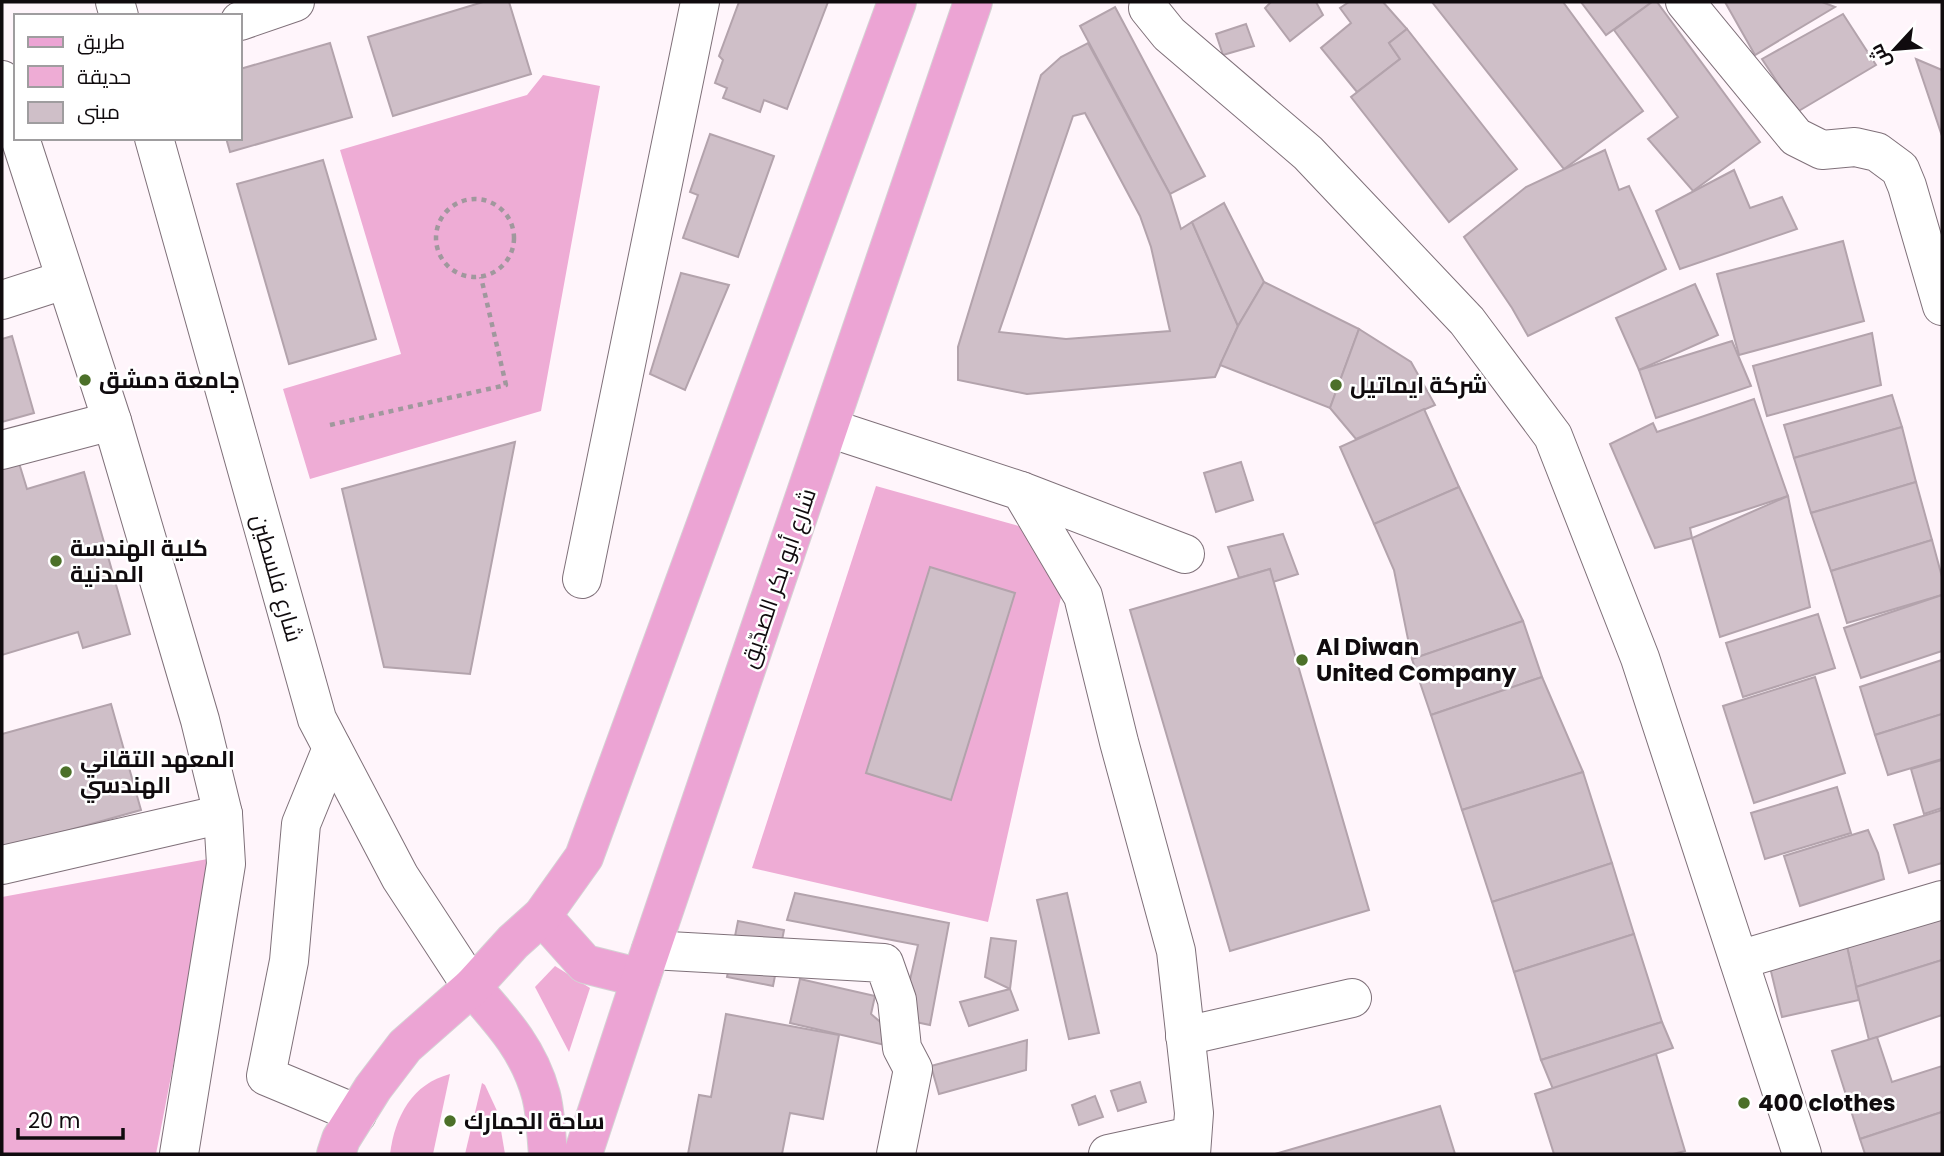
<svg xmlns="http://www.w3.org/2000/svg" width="1944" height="1156" font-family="Poppins,Cairo,sans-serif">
  <rect width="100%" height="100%" fill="#fff5fb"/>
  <g fill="#eeacd5">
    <polygon points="543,75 600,86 541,411 310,479 283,389 401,354 340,150 527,95"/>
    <polygon points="876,486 1033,530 1061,597 988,922 752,868"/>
    <polygon points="213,858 156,1154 2,1154 2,897"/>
    <polygon points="555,966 590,988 569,1052 535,987"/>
    <path d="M450,1074l-17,80h-43c5,-38 22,-70 60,-80z"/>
    <polygon points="482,1083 485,1085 498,1113 505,1154 465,1154"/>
  </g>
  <g fill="#cfbfc8" stroke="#b3a3ac" stroke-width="2" fill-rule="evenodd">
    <polygon points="483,2 509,2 531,74 393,116 368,37"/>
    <polygon points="739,2 828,2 787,109 764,100 760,112 723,98 727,88 715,83 723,60 719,56"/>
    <polygon points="1271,2 1316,2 1323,15 1290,41 1265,8"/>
    <polygon points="1349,2 1383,2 1407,29 1389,43 1400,59 1357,92 1321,48 1351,23 1340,8"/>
    <polygon points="1432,2 1563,2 1643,111 1564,169"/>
    <polygon points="1581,2 1652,2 1606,35"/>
    <polygon points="1652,2 1657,2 1760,142 1693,191 1648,139 1678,117 1614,30"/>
    <polygon points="1725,2 1822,2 1835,7 1755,55"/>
    <polygon points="1115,7 1205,176 1170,194 1080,26"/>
    <polygon points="1843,14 1876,65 1797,112 1762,59"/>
    <polygon points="1246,24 1254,46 1223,55 1216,34"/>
    <polygon points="1407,29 1517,169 1449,222 1351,97 1400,59 1389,43"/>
    <polygon points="330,43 352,117 230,152 226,138 240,138 240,69"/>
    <path d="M1088,43l82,151 11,35 11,-7 46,104 -23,51 -188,17 -69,-14v-33l83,-272 20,-18zM1085,113l55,103 11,31 19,84 -104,8 -67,-7 74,-216z"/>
    <polygon points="1916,59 1942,70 1942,136"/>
    <polygon points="710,134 774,156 738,257 683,238 698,195 690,192"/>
    <polygon points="1605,150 1619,190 1629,186 1666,269 1528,336 1512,308 1464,237 1526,187"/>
    <polygon points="323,160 376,339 289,364 237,184"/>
    <polygon points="1734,170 1750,208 1782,197 1797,229 1680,269 1656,211"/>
    <polygon points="1224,203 1264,282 1238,326 1192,222"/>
    <polygon points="1843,241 1864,321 1739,355 1717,274"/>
    <polygon points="681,273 729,285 685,390 650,374"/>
    <polygon points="1264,282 1359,329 1330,408 1220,365 1238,326"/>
    <polygon points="1695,284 1718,335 1639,370 1616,318"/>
    <polygon points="1359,329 1411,362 1435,405 1356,439 1330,408"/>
    <polygon points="1872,333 1881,385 1767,416 1753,366"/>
    <polygon points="12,336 34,413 2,422 2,339"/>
    <polygon points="1732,341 1751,386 1656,418 1639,370"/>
    <polygon points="1892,395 1902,427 1794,458 1784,425"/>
    <polygon points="1754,399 1788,496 1690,528 1692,538 1655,548 1610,444 1653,423 1657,432"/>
    <polygon points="1424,409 1459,487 1374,524 1340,447"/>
    <polygon points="1902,427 1916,482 1811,513 1794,458"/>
    <polygon points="515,442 470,674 384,667 342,489"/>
    <polygon points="1241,462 1253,500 1216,512 1204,473"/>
    <polygon points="19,463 27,489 84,472 130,634 83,648 78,632 2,655 2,468"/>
    <polygon points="1916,482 1932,540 1831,571 1811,513"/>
    <polygon points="1459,487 1523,621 1412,659 1394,570 1374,524"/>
    <polygon points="1788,496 1810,607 1720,637 1692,538"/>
    <polygon points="1283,534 1298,574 1273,582 1270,569 1239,578 1228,547"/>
    <polygon points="1932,540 1942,577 1942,595 1847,623 1831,571"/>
    <polygon points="930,567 1015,593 951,800 866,773"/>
    <polygon points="1270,569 1369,910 1230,951 1130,610"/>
    <polygon points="1942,595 1942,651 1861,678 1844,628"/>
    <polygon points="1818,614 1835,668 1743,697 1726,643"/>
    <polygon points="1523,621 1542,677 1431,715 1412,659"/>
    <polygon points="1942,660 1942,714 1875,735 1860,687"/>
    <polygon points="1542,677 1583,772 1462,810 1431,715"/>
    <polygon points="1815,677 1845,773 1754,803 1723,706"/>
    <polygon points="111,704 141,810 2,849 2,734"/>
    <polygon points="1942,714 1942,759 1888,775 1875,735"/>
    <polygon points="1942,760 1942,808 1924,814 1911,769"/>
    <polygon points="1583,772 1612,863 1492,902 1462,810"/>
    <polygon points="1837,787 1851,833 1765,859 1751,813"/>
    <polygon points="1942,810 1942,863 1909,873 1894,825"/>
    <polygon points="1868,830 1878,853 1884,879 1800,906 1784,856"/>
    <polygon points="1612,863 1634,934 1514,972 1492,902"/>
    <polygon points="795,893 949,923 930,1025 901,1019 918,945 787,920"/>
    <polygon points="1067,893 1099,1033 1069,1039 1037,900"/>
    <polygon points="1942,914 1942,960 1856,987 1846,942"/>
    <polygon points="738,921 784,930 773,986 727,977"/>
    <polygon points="1634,934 1662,1022 1541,1060 1514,972"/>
    <polygon points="991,938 1016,941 1010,989 985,977"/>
    <polygon points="1846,942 1859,1000 1782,1017 1769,963"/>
    <polygon points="1942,960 1942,1015 1869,1040 1856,987"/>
    <polygon points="800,979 875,996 871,1014 885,1026 885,1045 790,1023"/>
    <polygon points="1010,989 1018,1010 969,1026 960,1002"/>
    <polygon points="726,1014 839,1035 823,1119 790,1113 782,1154 688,1154 699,1095 711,1097"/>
    <polygon points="1662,1022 1673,1048 1553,1089 1541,1060"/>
    <polygon points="1877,1037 1892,1082 1942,1066 1942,1112 1860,1139 1832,1051"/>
    <polygon points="1027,1040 1026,1070 939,1094 931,1066"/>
    <polygon points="1656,1054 1685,1151 1673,1154 1554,1154 1535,1094"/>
    <polygon points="1140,1082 1146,1102 1118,1111 1111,1091"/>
    <polygon points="1095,1096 1103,1117 1079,1125 1072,1105"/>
    <polygon points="1440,1106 1455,1154 1275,1154 1423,1111"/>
    <polygon points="1942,1112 1942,1154 1865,1154 1860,1139"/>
  </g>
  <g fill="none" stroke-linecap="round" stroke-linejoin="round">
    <defs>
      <g id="minor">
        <polyline points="115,2 119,16"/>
        <polyline points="1685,2 1796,137 1822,150 1855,147 1877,152 1900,169 1907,186 1942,306"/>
        <polyline points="1148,8 1169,34 1308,153 1467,321 1553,436 1640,658 1802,1154"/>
        <polyline points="240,21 295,2"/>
        <polyline points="2,80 16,126"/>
        <polyline points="20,138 112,421 200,720 223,814 226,864 179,1154"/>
        <polyline points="154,138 317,719 400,877 472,987"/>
        <polyline points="2,300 64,280"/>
        <polyline points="829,428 1021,491 1083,596 1119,742 1176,951 1194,1113 1191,1154"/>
        <polyline points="2,450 112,421"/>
        <polyline points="1021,491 1185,554"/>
        <polyline points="582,579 700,2"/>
        <polyline points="332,748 301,824 289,961 266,1076 357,1114"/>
        <polyline points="2,865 223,814"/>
        <polyline points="651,950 884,963 897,1000 902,1048 913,1069 896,1154"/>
        <polyline points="1739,960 1942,900"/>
        <polyline points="1185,1036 1352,998"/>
        <polyline points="1108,1154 1191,1136"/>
      </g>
      <g id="major">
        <polyline points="542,916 585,964 641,978"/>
        <path d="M472,987c30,34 57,63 69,108 5,19 5,40 7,59"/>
        <polyline points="336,1154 341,1139 373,1088 405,1046 472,987 513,942 542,916 584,857 897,2"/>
        <polyline points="583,1154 641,978 973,2"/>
      </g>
    </defs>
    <use href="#minor" stroke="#7f7079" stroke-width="40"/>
    <use href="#major" stroke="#d4d3d4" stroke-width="40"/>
    <g stroke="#a0989d" stroke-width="4.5" stroke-dasharray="5 5" stroke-linecap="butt">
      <circle cx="475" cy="238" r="39"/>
      <polyline points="330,425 506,385 481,277"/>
    </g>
    <use href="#minor" stroke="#fff" stroke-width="38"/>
    <use href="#major" stroke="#eca4d4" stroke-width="38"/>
  </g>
  <g fill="#4c7029" stroke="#fff" stroke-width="2.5">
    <circle cx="85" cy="380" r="7"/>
    <circle cx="1336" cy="385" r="7"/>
    <circle cx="56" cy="561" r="7"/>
    <circle cx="1302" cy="660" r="7"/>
    <circle cx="66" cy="772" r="7"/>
    <circle cx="1744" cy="1103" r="7"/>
    <circle cx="450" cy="1121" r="7"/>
  </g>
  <g text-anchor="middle" stroke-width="5" stroke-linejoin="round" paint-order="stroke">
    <g font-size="23" font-weight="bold" fill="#100b0e" stroke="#fff" text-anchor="start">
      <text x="99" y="388">جامعة دمشق</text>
      <text x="1350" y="393">شركة ايماتيل</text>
      <text x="70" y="556">كلية الهندسة<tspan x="70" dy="26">المدنية</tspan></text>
      <text x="1316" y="655">Al Diwan<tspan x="1316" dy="26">United Company</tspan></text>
      <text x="80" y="767">المعهد التقاني<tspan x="80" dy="26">الهندسي</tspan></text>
      <text x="1758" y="1111">400 clothes</text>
      <text x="464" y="1129">ساحة الجمارك</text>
    </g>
    <g font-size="23" fill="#100b0e" stroke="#fff">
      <text transform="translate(277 578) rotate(74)" y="8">شارع فلسطين</text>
      <text transform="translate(778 578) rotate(-71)" y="8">شارع أبو بكر الصدّيق</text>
    </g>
  </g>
  <rect width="1944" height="1156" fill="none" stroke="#100b0e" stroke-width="7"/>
  <rect x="14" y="14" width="228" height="126" fill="#ffffff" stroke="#9f9d9f" stroke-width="2"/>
  <rect x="28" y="37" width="35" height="10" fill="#eca4d4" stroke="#9f9d9f" stroke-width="2"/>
  <text x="77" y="49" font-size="21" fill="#100b0e">طريق</text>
  <rect x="28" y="66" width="35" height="21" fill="#eeacd5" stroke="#9f9d9f" stroke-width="2"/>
  <text x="77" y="84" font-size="21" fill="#100b0e">حديقة</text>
  <rect x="28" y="102" width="35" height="21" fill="#cfbfc8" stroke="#9f9d9f" stroke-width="2"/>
  <text x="77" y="119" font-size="21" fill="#100b0e">مبنى</text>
  <g transform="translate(1895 49) rotate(244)" stroke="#ffffff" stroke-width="5" paint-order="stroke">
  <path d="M0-5L12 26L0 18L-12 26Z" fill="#100b0e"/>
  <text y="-10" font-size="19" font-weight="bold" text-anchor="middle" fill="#100b0e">ش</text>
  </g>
  <path d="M18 1128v10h105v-10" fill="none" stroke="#100b0e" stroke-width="3.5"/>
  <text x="28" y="1128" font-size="21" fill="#100b0e" stroke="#ffffff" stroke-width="5" paint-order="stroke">20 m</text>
</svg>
